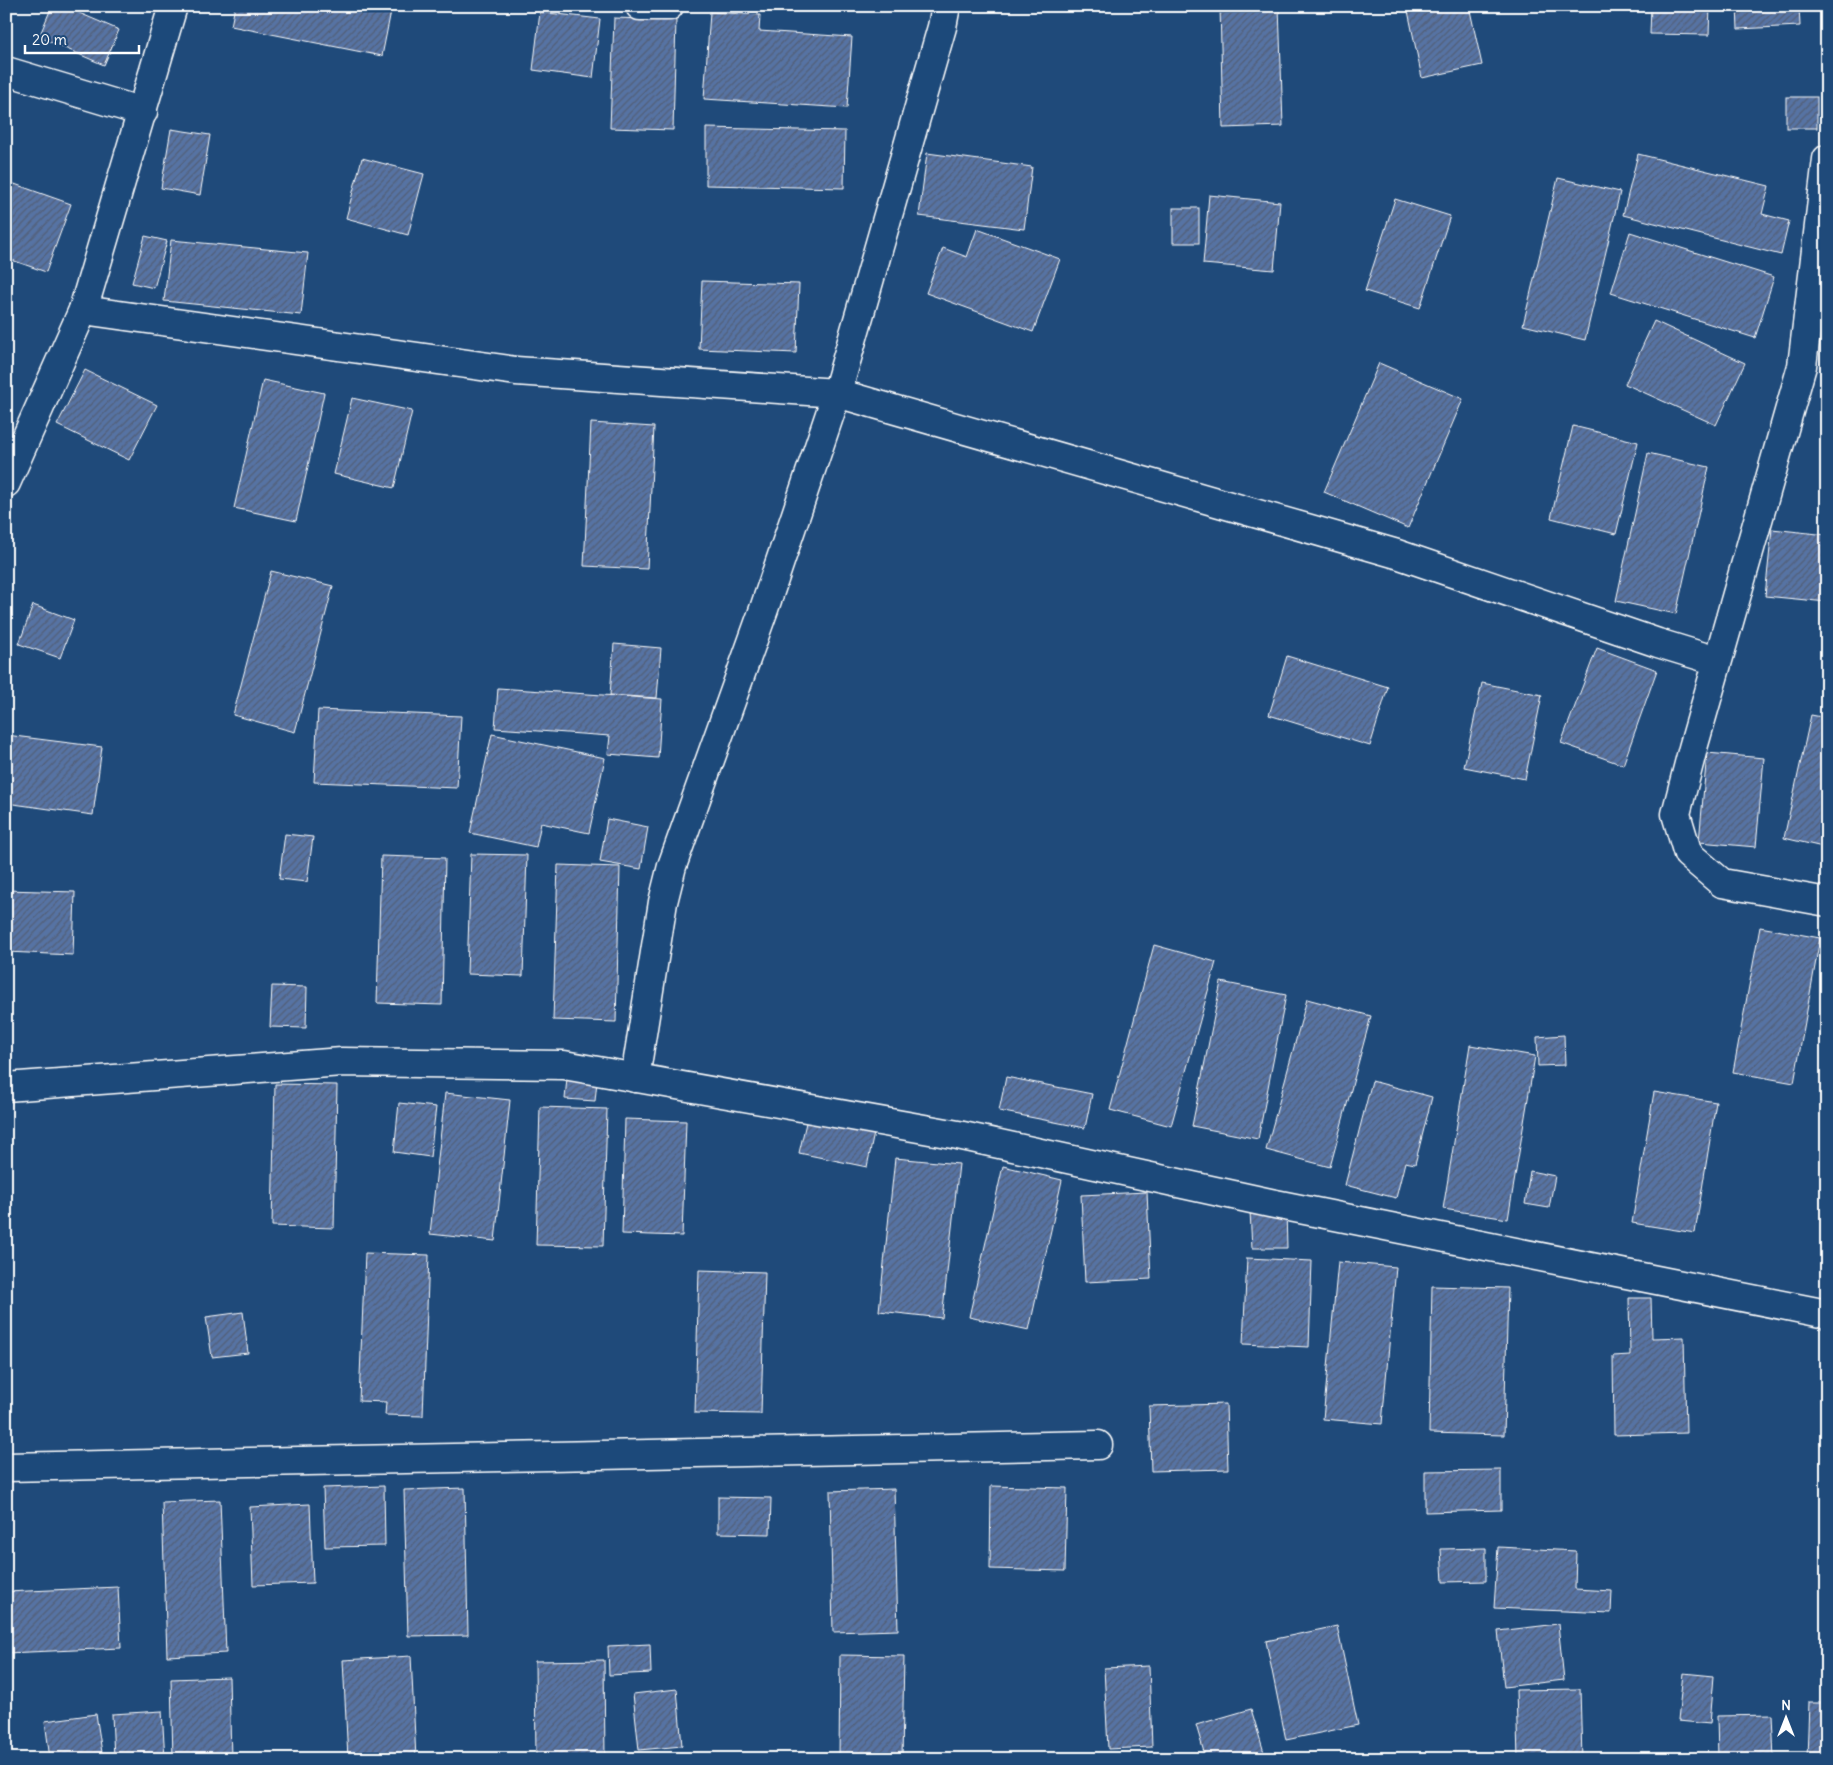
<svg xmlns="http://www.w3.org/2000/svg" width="1833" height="1765" font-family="Delius,sans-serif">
  <defs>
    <pattern id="building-hatch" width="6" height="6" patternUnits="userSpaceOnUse" patternTransform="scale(1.25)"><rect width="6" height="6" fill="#5773a4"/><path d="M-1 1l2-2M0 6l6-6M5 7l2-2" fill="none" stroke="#515e74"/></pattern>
  </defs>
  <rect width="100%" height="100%" fill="#1f4a7a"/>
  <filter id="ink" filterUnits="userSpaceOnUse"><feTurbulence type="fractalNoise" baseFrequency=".02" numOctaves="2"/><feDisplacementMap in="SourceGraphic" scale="10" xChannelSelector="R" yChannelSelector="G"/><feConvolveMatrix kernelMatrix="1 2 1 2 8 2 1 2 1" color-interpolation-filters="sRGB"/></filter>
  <g filter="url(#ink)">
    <g fill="url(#building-hatch)" stroke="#fff">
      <polygon points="52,6 63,6 119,30 104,65 39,37"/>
      <polygon points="235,6 392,6 382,56 231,26"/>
      <polygon points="1220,6 1279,6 1283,126 1223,128"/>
      <polygon points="1407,6 1469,6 1482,65 1422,78"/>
      <polygon points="1651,6 1710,6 1709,35 1650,34"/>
      <polygon points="1737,6 1799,6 1800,26 1738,29"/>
      <polygon points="540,12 600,19 593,78 533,70"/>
      <polygon points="710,12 760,15 759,31 852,37 847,108 704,99"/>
      <polygon points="614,18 676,20 673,130 610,128"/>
      <rect x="1786" y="97" width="31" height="31"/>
      <polygon points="706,128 845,131 844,188 706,185"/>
      <polygon points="171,129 210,135 200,195 161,188"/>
      <polygon points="927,153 1032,167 1024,229 919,216"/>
      <polygon points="1638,154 1769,186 1762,214 1789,221 1781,255 1623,215"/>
      <polygon points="362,158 424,174 408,235 346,218"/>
      <polygon points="1558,178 1620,192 1585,340 1523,325"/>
      <polygon points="6,181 71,204 46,272 6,258"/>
      <polygon points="1209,195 1280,202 1274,270 1203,264"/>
      <polygon points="1395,199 1450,216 1420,308 1365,291"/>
      <rect x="1173" y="208" width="26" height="35"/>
      <polygon points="977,229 1060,259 1033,332 926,293 943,248 967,257"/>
      <polygon points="1630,232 1774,277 1755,338 1611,293"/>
      <polygon points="145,236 167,241 154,288 132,283"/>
      <polygon points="171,240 308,253 301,315 164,301"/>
      <polygon points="702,281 799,284 796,353 699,349"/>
      <polygon points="1654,321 1745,363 1716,425 1625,384"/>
      <polygon points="1379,363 1463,399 1408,528 1324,492"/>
      <polygon points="85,370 157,405 129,460 57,425"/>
      <polygon points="263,380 324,393 296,521 234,508"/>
      <polygon points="352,398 412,411 394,488 334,474"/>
      <polygon points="591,423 654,427 647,569 584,566"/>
      <polygon points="1573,426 1638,442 1616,534 1551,518"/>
      <polygon points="1648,453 1709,467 1676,614 1616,601"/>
      <polygon points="1772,529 1827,535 1827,602 1765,596"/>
      <polygon points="271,571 333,586 295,732 233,715"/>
      <polygon points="33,605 74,620 60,658 19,644"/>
      <polygon points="614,644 661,648 657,698 610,695"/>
      <polygon points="1597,648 1657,670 1623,765 1561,743"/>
      <polygon points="1287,656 1388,687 1370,746 1269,715"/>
      <polygon points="1482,683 1542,695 1525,779 1464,767"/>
      <polygon points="498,688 662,699 658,758 608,754 610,736 495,728"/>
      <polygon points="318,710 461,716 457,788 314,782"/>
      <polygon points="1811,715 1827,718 1827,848 1784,838"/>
      <polygon points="492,734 605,758 589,833 541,823 536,847 470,833"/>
      <polygon points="6,735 102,747 93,815 6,803"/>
      <polygon points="1707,753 1764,758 1756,847 1699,842"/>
      <polygon points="607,819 648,827 641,869 600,862"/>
      <polygon points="285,834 313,837 307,882 279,879"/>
      <polygon points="471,854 527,855 523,976 467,974"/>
      <polygon points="381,856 445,858 442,1005 377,1003"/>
      <polygon points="558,865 620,867 616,1022 553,1020"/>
      <polygon points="6,890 75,892 73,955 6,952"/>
      <polygon points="1760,927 1820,938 1794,1083 1733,1072"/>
      <polygon points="1154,945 1216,962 1171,1126 1110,1110"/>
      <polygon points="1221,982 1286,995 1258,1139 1192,1126"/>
      <polygon points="272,986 307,987 306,1028 270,1027"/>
      <polygon points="1307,999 1371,1016 1330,1167 1266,1150"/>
      <polygon points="1564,1035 1565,1065 1538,1066 1537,1037"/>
      <polygon points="1470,1045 1535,1056 1508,1219 1443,1209"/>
      <polygon points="1006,1077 1092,1094 1085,1128 999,1111"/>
      <polygon points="567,1078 597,1081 595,1101 565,1099"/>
      <polygon points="1372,1081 1432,1097 1415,1164 1405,1162 1396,1198 1345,1185"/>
      <polygon points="275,1084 337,1085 334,1228 272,1226"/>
      <polygon points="1654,1092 1716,1102 1695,1233 1632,1223"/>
      <polygon points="445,1093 510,1100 495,1241 430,1234"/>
      <polygon points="399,1103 436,1107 430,1157 394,1152"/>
      <polygon points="540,1107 607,1109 603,1246 536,1245"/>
      <polygon points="808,1114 875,1128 867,1167 799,1153"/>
      <polygon points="625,1119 686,1121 682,1236 622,1234"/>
      <polygon points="895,1158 959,1164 942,1318 879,1311"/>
      <polygon points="1003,1166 1062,1180 1029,1330 969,1317"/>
      <polygon points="1530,1171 1555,1176 1549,1208 1525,1204"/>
      <polygon points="1147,1192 1151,1279 1085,1282 1081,1195"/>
      <polygon points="1286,1210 1287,1248 1252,1248 1250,1211"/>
      <polygon points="365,1253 429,1255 423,1416 385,1415 386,1402 359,1401"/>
      <polygon points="1247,1258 1312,1261 1309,1347 1243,1344"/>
      <polygon points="1338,1262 1396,1267 1382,1424 1323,1419"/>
      <polygon points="699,1270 765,1272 761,1414 695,1413"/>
      <polygon points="1432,1286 1508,1288 1504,1435 1429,1433"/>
      <polygon points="1629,1298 1651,1298 1652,1338 1684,1337 1686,1433 1614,1435 1613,1356 1630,1355"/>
      <polygon points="243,1312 248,1353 212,1357 206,1317"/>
      <polygon points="1226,1404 1228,1469 1151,1471 1149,1406"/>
      <polygon points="1501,1470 1501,1510 1425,1512 1425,1471"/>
      <polygon points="384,1486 385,1546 325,1547 323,1488"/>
      <polygon points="991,1486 1067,1488 1065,1571 990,1569"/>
      <polygon points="465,1488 468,1635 408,1636 404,1490"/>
      <polygon points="894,1489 898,1630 833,1632 830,1491"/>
      <polygon points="718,1497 771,1498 770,1534 718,1533"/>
      <polygon points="220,1500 226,1653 167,1656 162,1502"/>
      <polygon points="310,1504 313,1583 253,1585 250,1507"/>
      <polygon points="1498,1547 1576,1551 1575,1589 1612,1591 1611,1613 1494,1608"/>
      <polygon points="1486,1548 1486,1581 1443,1582 1441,1549"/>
      <polygon points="118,1587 121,1648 6,1653 6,1592"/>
      <polygon points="1558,1624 1564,1680 1504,1687 1498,1631"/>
      <polygon points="1337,1626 1358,1725 1286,1740 1266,1641"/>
      <polygon points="650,1644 651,1673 609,1675 608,1646"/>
      <polygon points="840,1655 904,1656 902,1759 839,1759"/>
      <polygon points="411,1656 416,1759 348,1759 343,1660"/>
      <polygon points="604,1660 605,1759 536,1759 535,1661"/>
      <polygon points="1149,1666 1152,1747 1108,1749 1104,1668"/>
      <polygon points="1683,1673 1714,1676 1710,1724 1678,1721"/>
      <polygon points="229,1677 231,1759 173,1759 171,1679"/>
      <polygon points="677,1689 682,1746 639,1750 633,1694"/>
      <polygon points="1580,1689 1582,1759 1518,1759 1516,1690"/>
      <polygon points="1809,1702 1827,1702 1827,1759 1807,1759"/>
      <polygon points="1251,1709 1266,1759 1206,1759 1196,1725"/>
      <polygon points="162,1711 165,1759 114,1759 112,1714"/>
      <polygon points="96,1714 103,1759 50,1759 45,1721"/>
      <polygon points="1772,1715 1774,1759 1718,1759 1717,1716"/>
    </g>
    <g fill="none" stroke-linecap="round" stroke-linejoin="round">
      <defs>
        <g id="street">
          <polyline points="640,6 669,6"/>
          <polyline points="6,71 143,112"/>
          <polyline points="1827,159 1802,366 1693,748 1676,814 1688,854 1722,883 1827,902"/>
          <polyline points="83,310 516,371 837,393 1397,554 1658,643 1717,661"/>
          <polyline points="6,483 83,310 173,6"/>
          <polyline points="635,1078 663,902 672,866 764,609 837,393 942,27 946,6"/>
          <polyline points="6,1087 342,1062 564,1065 958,1135 1270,1203 1827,1314"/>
          <polyline points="6,1467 1098,1445"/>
        </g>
      </defs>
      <use href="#street" stroke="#fff" stroke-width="31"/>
      <use href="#street" stroke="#1f4a7a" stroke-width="28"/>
    </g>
  </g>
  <rect width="1833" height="1765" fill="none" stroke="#1f4a7a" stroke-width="25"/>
  <rect x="12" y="12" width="1808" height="1740" fill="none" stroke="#fff" stroke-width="2" filter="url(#ink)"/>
  <g transform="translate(1786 1718)" stroke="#1f4a7a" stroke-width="4" paint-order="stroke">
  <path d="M0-4L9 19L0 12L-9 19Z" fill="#ffffff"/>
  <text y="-8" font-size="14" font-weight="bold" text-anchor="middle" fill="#ffffff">N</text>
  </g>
  <path d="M25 45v8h114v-8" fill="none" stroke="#ffffff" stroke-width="2.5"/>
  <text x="32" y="45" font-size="15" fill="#ffffff" stroke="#1f4a7a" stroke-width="4" paint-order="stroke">20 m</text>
</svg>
